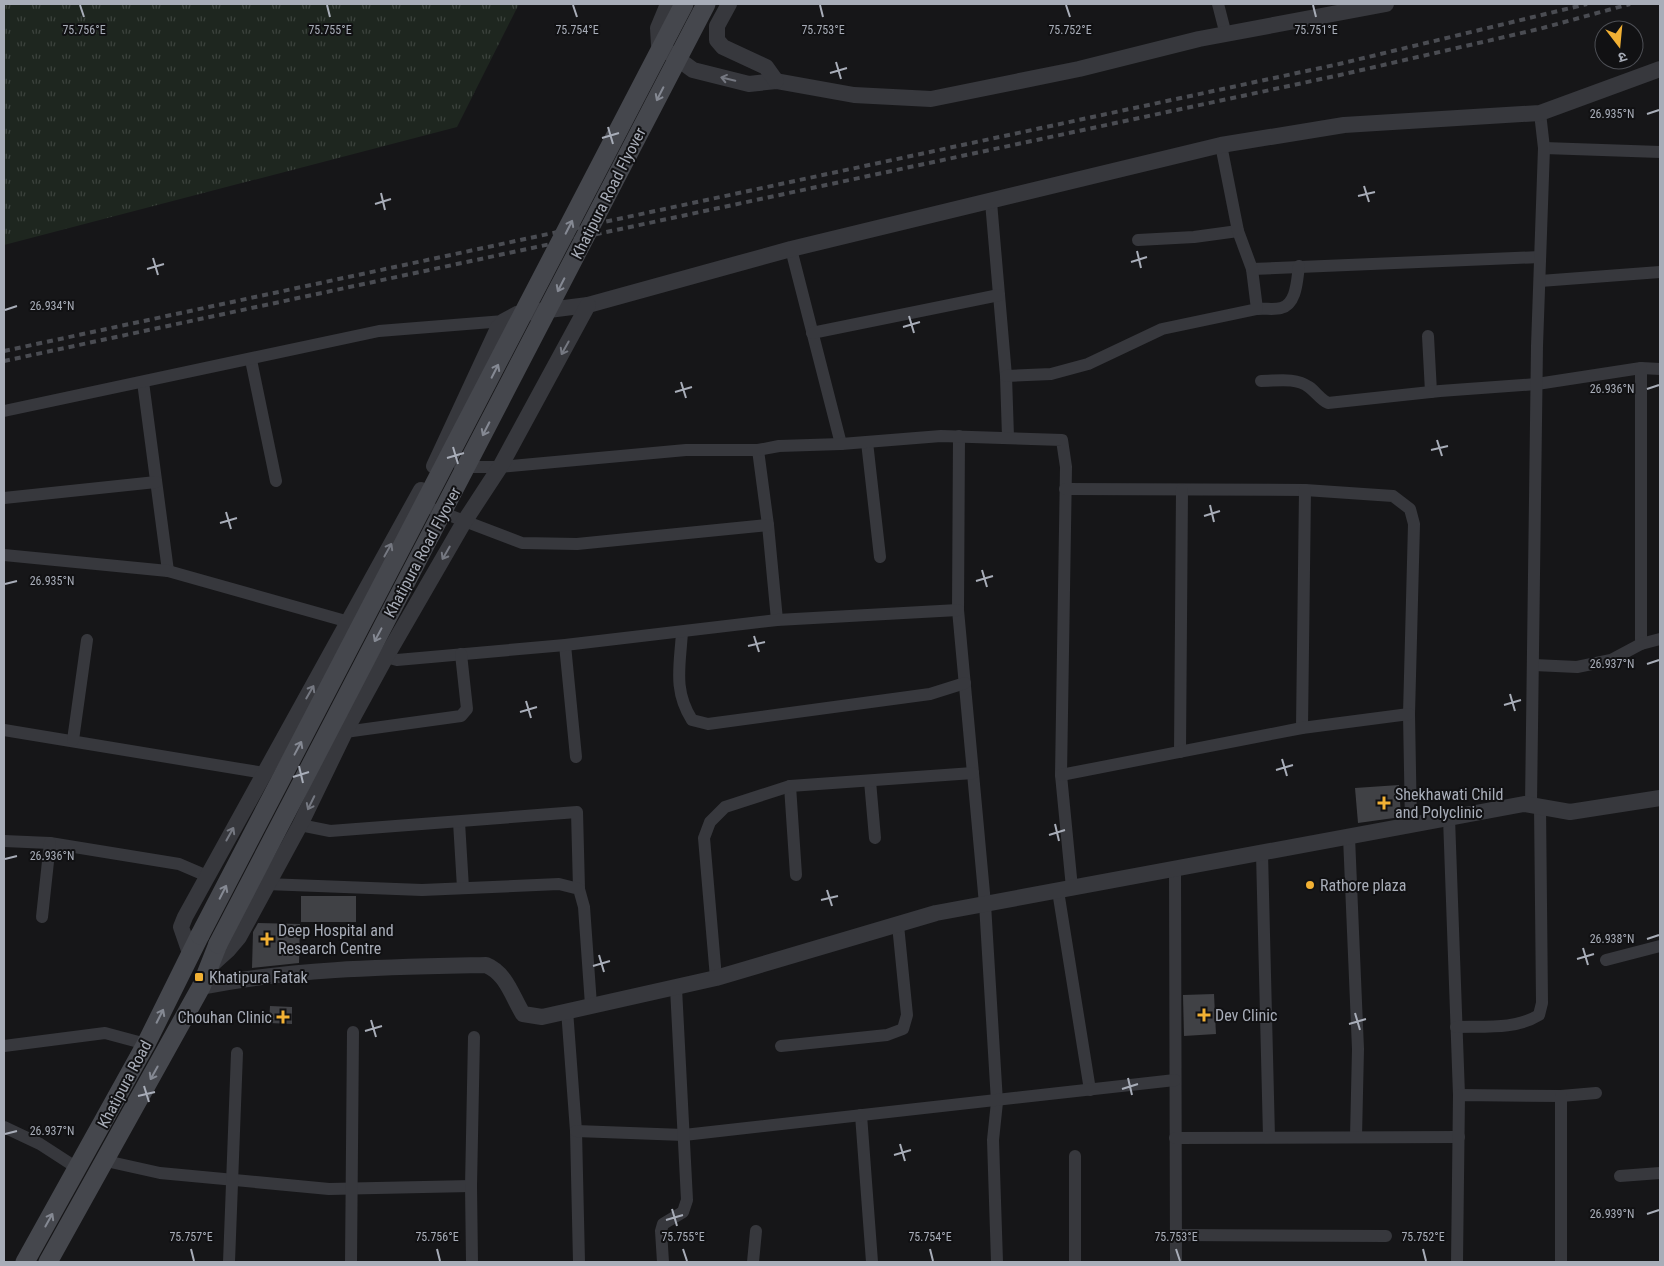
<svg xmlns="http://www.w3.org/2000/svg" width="1664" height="1266" font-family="'Roboto Condensed','Noto Sans Devanagari',sans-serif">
  <defs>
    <pattern id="grass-tufts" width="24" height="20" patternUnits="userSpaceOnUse" patternTransform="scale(1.25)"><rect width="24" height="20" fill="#1e261f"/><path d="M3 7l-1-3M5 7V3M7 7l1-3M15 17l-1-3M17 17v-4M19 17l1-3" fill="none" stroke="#3c433d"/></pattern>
  </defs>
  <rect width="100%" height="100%" fill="#161618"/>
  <polygon fill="url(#grass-tufts)" points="4,4 519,4 457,127 4,245"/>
  <g fill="#404145">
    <polygon points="1399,785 1401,817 1358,823 1355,788"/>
    <rect x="301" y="896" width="55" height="26"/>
    <polygon points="258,923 300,924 299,963 252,968 253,932"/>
    <polygon points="1214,994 1216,1034 1184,1036 1183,995"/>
    <polygon points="270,1006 292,1007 292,1024 269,1023"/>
  </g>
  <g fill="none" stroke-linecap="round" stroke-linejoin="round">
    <g stroke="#37383d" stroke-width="12">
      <polyline points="1218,4 1226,35"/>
      <polyline points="1544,148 1660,152"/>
      <polyline points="991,202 1006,376 1008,437"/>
      <polyline points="1138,240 1194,237 1238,231"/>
      <polyline points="791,249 841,444"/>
      <polyline points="1252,269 1540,257"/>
      <polyline points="1540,281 1660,272"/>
      <path d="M1257,309c7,-1 17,1 24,-1 16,-4 16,-29 18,-42"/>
      <polyline points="812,333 999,295"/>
      <polyline points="1428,336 1431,392"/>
      <polyline points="251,360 276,481"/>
      <polyline points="1006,376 1051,374 1088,364 1162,329 1257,309 1252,269 1238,231 1221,145"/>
      <path d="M1261,381c16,0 34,-4 48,6 7,5 11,12 19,16l112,-12 97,-7 104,-16 19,1"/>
      <polyline points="143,382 168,571"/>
      <polyline points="4,411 379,331 504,321"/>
      <polyline points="959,436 958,610 985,904 997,1102 993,1140 997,1262"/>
      <polyline points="867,442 880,557"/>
      <polyline points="758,450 768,525 777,620"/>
      <polyline points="460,467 500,467 686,450 758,450 779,446 841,444 941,436 1062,440 1066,467 1061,775 1072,888"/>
      <polyline points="1065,489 1305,490 1393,496 1410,509 1414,524 1409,714 1411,826"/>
      <polyline points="4,498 156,482"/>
      <polyline points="417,503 522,543 577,544 768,525"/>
      <polyline points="4,555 168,571 349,622"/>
      <path d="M682,632c-2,34 -9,58 10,88l16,4 222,-30 35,-11"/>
      <polyline points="1641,644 1641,368"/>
      <polyline points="565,645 576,757"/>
      <polyline points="386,657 397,660 565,645 777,620 958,610"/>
      <polyline points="1534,665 1577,667 1611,660 1641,644 1660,639"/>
      <polyline points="1302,728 1305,490"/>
      <polyline points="4,730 264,773"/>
      <polyline points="345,732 461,716 467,709 461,654"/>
      <polyline points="73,740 87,640"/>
      <polyline points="1180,752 1182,490"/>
      <polyline points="1061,775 1302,728 1409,714"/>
      <polyline points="870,781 875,838"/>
      <polyline points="790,786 796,875"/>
      <polyline points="1531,804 1537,346 1544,148 1540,113"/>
      <polyline points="1449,818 1459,1095"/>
      <polyline points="459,822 463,888"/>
      <polyline points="300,825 330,831 577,812 579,889"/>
      <polyline points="1349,837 1358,1049 1356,1137"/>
      <polyline points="4,841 50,843 179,864 207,876"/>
      <polyline points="1262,853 1269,1137"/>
      <polyline points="1175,869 1176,1262"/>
      <polyline points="266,884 422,890 559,884 579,889 584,907 591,1005"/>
      <polyline points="1058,891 1090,1090"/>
      <polyline points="42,917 50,843"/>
      <polyline points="1606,960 1660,946"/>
      <polyline points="716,978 704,838 710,822 725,807 790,786 973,773"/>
      <polyline points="567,1010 576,1131 579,1262"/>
      <path d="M1456,1027c27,-1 59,3 83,-12l3,-12 -2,-198"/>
      <polyline points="4,1046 105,1033 146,1044"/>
      <polyline points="781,1046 887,1035 903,1029 907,1015 898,925"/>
      <polyline points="861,1115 872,1262"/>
      <polyline points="4,1127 40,1144 77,1168"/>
      <polyline points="576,1131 684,1135 1175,1080"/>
      <polyline points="1175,1138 1459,1137"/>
      <polyline points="1075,1156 1075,1262"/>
      <polyline points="106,1161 160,1173 329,1189 471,1186"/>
      <polyline points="1620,1176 1660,1173"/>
      <polyline points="1176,1235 1386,1236"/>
      <polyline points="229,1262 237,1053"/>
      <polyline points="351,1262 353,1032"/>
      <polyline points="472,1262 471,1186 474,1037"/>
      <polyline points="663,1262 661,1231 663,1224 683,1212 687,1200 676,988"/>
      <polyline points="753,1262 756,1231"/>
      <polyline points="1457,1262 1459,1095 1561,1096 1596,1093"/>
      <polyline points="1561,1262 1561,1096"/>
    </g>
    <g stroke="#37383d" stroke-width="16">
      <polyline points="668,4 658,28 659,45 693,70 749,84 776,81 854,95 931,99 1079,69 1199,39 1386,4"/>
      <polyline points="729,4 717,26 717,40 723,47 766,67 776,81"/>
      <polyline points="434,466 498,328 504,321 517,314 588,305 791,249 1221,145 1344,125 1540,113 1660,69"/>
      <polyline points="191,956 181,927 185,917 421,490"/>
      <polyline points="208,968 228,950 239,937 300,825 345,732 386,657 464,522 500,467 588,305"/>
      <path d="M201,987c93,-19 190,-20 285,-22 20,8 26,31 37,49l19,3 174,-39 220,-65 588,-109 46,8 90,-14"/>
    </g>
    <g stroke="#45474d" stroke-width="19">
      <polyline points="25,1262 146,1044 200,935"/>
      <polyline points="48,1262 201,987 218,944"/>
    </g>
    <g stroke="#4a4c52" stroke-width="4" stroke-dasharray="6 5" stroke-linecap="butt">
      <polyline points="4,351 1339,64 1587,4"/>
      <polyline points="4,361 1340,75 1539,29 1630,4"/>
    </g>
    <g stroke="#45474d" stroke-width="19">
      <polyline points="200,935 684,4"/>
      <polyline points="218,944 706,4"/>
    </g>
  </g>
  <defs><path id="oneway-shaft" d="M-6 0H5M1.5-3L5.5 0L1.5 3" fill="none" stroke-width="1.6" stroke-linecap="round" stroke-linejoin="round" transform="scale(1.25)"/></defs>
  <g stroke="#757881">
    <use href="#oneway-shaft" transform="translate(728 79) rotate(-167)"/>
    <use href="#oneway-shaft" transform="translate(565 348) rotate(119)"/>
    <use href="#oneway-shaft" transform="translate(388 550) rotate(-61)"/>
    <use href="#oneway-shaft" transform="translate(446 553) rotate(120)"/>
    <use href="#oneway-shaft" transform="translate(310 692) rotate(-60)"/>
    <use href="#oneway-shaft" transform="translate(311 803) rotate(116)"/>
    <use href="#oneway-shaft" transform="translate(230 834) rotate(-61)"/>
  </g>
  <g stroke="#858993">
    <use href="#oneway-shaft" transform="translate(660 94) rotate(117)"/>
    <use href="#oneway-shaft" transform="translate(569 227) rotate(-63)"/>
    <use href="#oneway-shaft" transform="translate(561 285) rotate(117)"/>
    <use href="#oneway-shaft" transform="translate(495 371) rotate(-63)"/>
    <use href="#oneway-shaft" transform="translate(486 429) rotate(117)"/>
    <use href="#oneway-shaft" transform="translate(378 635) rotate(118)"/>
    <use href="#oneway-shaft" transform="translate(298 748) rotate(-62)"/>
    <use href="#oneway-shaft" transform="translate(223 892) rotate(-63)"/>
    <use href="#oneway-shaft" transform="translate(160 1016) rotate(-63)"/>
    <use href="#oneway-shaft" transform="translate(154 1073) rotate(119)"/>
    <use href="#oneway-shaft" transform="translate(49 1220) rotate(-61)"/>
  </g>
  <path fill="none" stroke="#a8adb8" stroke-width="2" d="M80,5l4,12M327,5l3,12M573,5l4,12M820,5l3,12M1066,5l4,12M1313,5l3,12M836,62l5,17M830,73l17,-5M1647,114l12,-4M608,127l5,17M602,138l17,-5M1364,186l5,16M381,193l4,17M1358,196l17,-4M375,204l16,-5M1137,251l4,17M153,258l5,17M1131,262l16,-5M147,269l17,-5M5,310l12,-4M909,316l5,17M903,327l17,-5M681,382l5,16M1647,389l12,-4M675,392l17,-5M1437,440l5,16M453,447l5,17M1431,450l17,-4M447,458l17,-5M1210,505l4,17M226,512l5,17M1204,516l16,-5M220,523l17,-5M982,570l5,17M976,581l17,-5M5,584l12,-3M754,636l5,16M748,646l17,-4M1647,664l12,-4M1510,694l5,17M526,701l5,17M1504,705l17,-5M520,712l17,-5M1282,759l5,17M299,766l4,17M1276,770l17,-5M293,777l16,-5M1055,824l4,17M1049,835l16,-5M5,859l12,-3M827,890l5,16M821,900l17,-4M1647,939l12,-4M1583,948l5,17M599,955l5,17M1577,959l17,-5M593,966l17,-5M1355,1013l5,17M371,1020l5,17M1349,1024l17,-5M365,1031l17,-5M1128,1078l4,17M144,1086l5,16M1122,1089l16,-5M138,1096l17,-4M5,1134l12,-3M900,1144l5,17M894,1155l17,-5M672,1209l5,17M1647,1214l12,-4M666,1220l17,-5M191,1249l3,12M437,1249l3,12M683,1249l4,12M930,1249l3,12M1176,1249l4,12M1423,1249l3,12"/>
  <g fill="#f2b134" stroke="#111113" stroke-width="2">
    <path d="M1381.5 795.5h5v5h5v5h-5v5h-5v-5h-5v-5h5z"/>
    <circle cx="1310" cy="885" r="5"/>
    <path d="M264.5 931.5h5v5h5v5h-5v5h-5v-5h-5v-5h5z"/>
    <rect x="194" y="972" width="10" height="10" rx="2.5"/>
    <path d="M1201.5 1007.5h5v5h5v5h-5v5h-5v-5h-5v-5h5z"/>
    <path d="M280.5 1009.5h5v5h5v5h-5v5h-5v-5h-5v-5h5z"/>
  </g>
  <g text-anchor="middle" stroke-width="4" stroke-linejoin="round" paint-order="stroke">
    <g font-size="16" fill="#a8adb8" stroke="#111113">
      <text transform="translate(608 193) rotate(-63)" y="6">Khatipura Road Flyover</text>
      <text transform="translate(422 552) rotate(-62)" y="6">Khatipura Road Flyover</text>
      <text transform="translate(124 1084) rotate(-62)" y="6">Khatipura Road</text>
    </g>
    <g font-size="16" fill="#a8adb8" stroke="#111113" text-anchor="start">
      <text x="1395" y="800">Shekhawati Child<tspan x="1395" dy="18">and Polyclinic</tspan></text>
      <text x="1320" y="891">Rathore plaza</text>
      <text x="278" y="936">Deep Hospital and<tspan x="278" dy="18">Research Centre</tspan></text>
      <text x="209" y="983">Khatipura Fatak</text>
      <text x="1215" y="1021">Dev Clinic</text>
      <text x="272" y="1023" text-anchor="end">Chouhan Clinic</text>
    </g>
  </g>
  <g font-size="12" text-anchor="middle" fill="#a8adb8" stroke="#111113" stroke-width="4" stroke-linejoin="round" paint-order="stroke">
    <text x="84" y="34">75.756°E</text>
    <text x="330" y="34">75.755°E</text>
    <text x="577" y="34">75.754°E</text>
    <text x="823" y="34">75.753°E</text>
    <text x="1070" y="34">75.752°E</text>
    <text x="1316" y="34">75.751°E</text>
    <text x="1612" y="118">26.935°N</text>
    <text x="52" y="310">26.934°N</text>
    <text x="1612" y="393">26.936°N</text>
    <text x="52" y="585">26.935°N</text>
    <text x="1612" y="668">26.937°N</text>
    <text x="52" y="860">26.936°N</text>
    <text x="1612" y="943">26.938°N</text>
    <text x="52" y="1135">26.937°N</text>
    <text x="1612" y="1218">26.939°N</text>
    <text x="191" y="1241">75.757°E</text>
    <text x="437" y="1241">75.756°E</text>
    <text x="683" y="1241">75.755°E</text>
    <text x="930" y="1241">75.754°E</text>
    <text x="1176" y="1241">75.753°E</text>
    <text x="1423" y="1241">75.752°E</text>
  </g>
  <rect width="1664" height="1266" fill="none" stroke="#a8adb8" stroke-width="10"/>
  <g transform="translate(1619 45) rotate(164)"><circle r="24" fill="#111113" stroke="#4d4f55"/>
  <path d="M0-4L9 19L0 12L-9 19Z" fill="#f2b134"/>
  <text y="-8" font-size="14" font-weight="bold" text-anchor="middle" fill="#a8adb8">उ</text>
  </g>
</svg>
